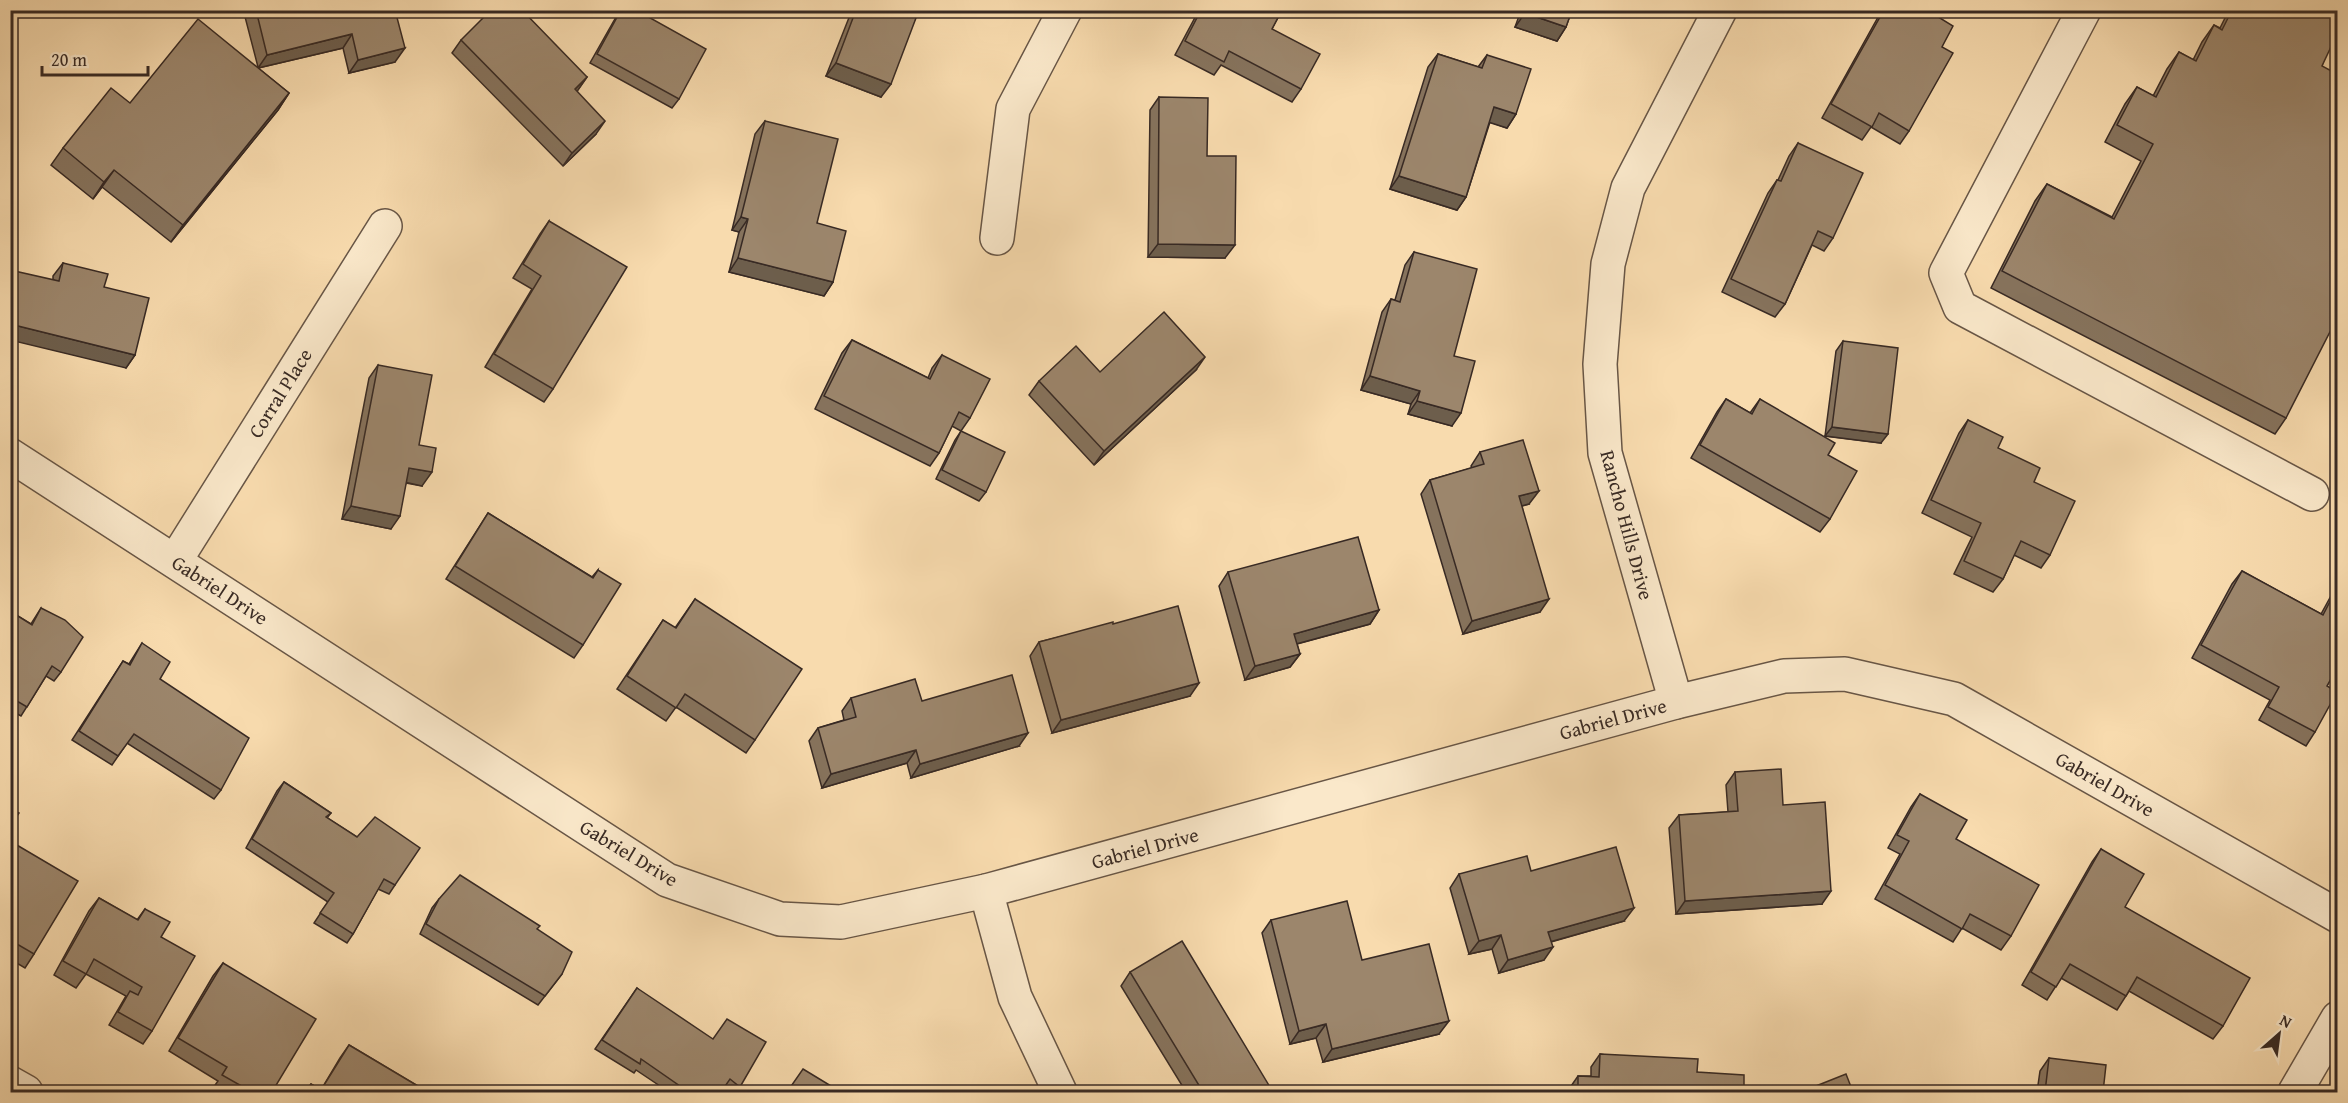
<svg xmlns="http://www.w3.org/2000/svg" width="2348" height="1103" font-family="'Gentium Book Plus',serif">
  <rect width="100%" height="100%" fill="#f8dbae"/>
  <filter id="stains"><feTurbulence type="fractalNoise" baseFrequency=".00333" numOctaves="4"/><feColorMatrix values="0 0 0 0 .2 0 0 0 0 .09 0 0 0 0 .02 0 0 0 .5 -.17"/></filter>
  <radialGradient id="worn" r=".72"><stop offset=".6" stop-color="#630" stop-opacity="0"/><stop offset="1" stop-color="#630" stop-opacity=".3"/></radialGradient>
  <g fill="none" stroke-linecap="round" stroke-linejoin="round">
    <defs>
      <g id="minor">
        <polyline points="2084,10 1946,273 1960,307 2312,494"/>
        <polyline points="997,238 1013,109 1065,10"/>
        <polyline points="10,455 667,880 780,919 841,922 986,891 1676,702 1784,676 1845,674 1954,699 2338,916"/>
        <polyline points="175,561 385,226"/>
        <polyline points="1676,702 1605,453 1600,364 1608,264 1628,188 1720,10"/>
        <polyline points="986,891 1015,997 1060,1092"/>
        <polyline points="10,1083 26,1092"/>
        <polyline points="2295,1092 2338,1018"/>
      </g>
    </defs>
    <use href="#minor" stroke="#685646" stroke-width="36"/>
    <use href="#minor" stroke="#fae8ca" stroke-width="33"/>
  </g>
  <g fill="#86735d" stroke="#382a24" stroke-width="1.5">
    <polygon points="246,10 395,10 395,62 349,73 343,48 258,68 289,93 278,110 171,242 102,187 93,199 51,165 63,148 258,67 244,13"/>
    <polygon points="620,10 636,10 679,99 672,108 590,63"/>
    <polygon points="852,10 919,10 881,97 826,76"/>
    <polygon points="1199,10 1282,10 1272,29 1301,89 1292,102 1221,65 1214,75 1175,55"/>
    <polygon points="1503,10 1572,10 1566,27 1557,41 1515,27 1519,16"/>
    <polygon points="1882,10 1927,10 1909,131 1900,144 1871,127 1862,140 1822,118"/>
    <polygon points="2229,10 2337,10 2322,66 2286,418 2275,434 1991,288 2035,201 2047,184 2112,217 2141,161 2105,142 2125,104 2137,87 2153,96 2167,69 2179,52 2193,60 2202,42 2214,25 2220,28"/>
    <polygon points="461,40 587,77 577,91 596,134 563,166 452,53"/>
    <polygon points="1438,54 1478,67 1487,55 1516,114 1507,128 1490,122 1466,197 1457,210 1390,189 1428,67"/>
    <polygon points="1159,97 1207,156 1225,258 1148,257 1150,110"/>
    <polygon points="765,121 817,223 833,282 824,296 729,272 739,232 732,230 755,134"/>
    <polygon points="1798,143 1833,238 1824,251 1812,245 1785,304 1775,317 1722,292 1768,193 1777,180 1778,180 1789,156"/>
    <polygon points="549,221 553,389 544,402 485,367 532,289 513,278 540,234"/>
    <polygon points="1414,252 1454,356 1452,426 1408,414 1411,404 1361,390 1382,312 1391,299 1395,300 1405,265"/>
    <polygon points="63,263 104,287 135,355 126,368 53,279 53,276"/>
    <polygon points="852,340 928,378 932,368 942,355 970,418 961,431 952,426 939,453 930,466 815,409 842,353"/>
    <polygon points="1843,341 1881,443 1825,436 1836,351"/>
    <polygon points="378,365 422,486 406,483 391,529 342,519 369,378"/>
    <polygon points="1196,370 1094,465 1029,395 1039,381 1100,372"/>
    <polygon points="1726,399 1750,413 1760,399 1828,455 1830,519 1820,532 1691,458 1717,412"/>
    <polygon points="1968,420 2034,482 2050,555 2041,568 2014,555 2003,579 1993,592 1954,574 1972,537 1922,513 1959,433"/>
    <polygon points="961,431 986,492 979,501 936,479 955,440"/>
    <polygon points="1480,452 1529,504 1522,506 1540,612 1463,634 1421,494 1430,480 1472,468 1471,466"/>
    <polygon points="488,513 592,577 598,570 583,645 574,658 446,579"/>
    <polygon points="2242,571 2321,614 2331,596 2337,587 2337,668 2327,686 2315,732 2306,746 2259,720 2270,700 2192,658 2232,584"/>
    <polygon points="1228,572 1379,610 1370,624 1297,644 1300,654 1290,667 1245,680 1219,586"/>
    <polygon points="695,599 755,740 746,753 676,707 666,721 617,689 663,620 675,628"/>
    <polygon points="41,608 61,672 54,681 46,676 21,716 10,710 10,611 31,624"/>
    <polygon points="1113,624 1190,696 1052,733 1030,656 1039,642"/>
    <polygon points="142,643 160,679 221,790 214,799 127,743 112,765 72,740 123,661 129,664"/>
    <polygon points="851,698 922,701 1019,746 911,778 907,763 822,788 809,741 818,728 844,720 842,711"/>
    <polygon points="1735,772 1783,805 1822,904 1676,914 1669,828 1679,815 1728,812 1726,785"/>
    <polygon points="284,782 331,813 327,818 357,837 395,885 389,894 378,889 353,934 347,943 314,923 328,902 246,848 277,791"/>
    <polygon points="1920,794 1956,839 2011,936 2001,950 1962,928 1953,942 1875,899 1900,854 1888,848 1911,807"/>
    <polygon points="10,841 34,954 25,968 10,959"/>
    <polygon points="2101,849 2125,907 2223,1026 2213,1039 2129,991 2117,1010 2061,978 2047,1000 2022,985 2092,862"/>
    <polygon points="1531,871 1624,921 1551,942 1544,960 1499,973 1492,949 1469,954 1450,888 1459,874"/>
    <polygon points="99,898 137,920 145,909 161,937 152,1031 143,1044 109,1025 126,996 86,974 76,988 54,975 89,911"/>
    <polygon points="439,899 562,974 538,1005 420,934 432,908"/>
    <polygon points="1271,920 1362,960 1439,1034 1323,1062 1316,1038 1290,1044 1262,933"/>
    <polygon points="223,963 272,1092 220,1092 213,1088 218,1081 169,1051 213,976"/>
    <polygon points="1130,972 1273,1092 1186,1092 1121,986"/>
    <polygon points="637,988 740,1087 736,1092 729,1092 724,1088 721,1092 669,1092 636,1070 634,1073 595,1049"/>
    <polygon points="349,1045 428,1092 305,1092 311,1084 321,1090 340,1058"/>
    <polygon points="1600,1054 1697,1072 1744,1092 1569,1092 1569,1089 1578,1076 1591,1076 1591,1067"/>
    <polygon points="2049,1058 2103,1092 2037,1092 2040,1071"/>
  </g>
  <g fill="#6d5e4c" stroke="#382a24" stroke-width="1.5">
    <polygon points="1503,10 1523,10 1519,16"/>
    <polygon points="1525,13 1566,27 1557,41 1515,27"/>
    <polygon points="352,34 343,48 258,68 267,55"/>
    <polygon points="405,48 395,62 349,73 358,60"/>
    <polygon points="836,63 891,84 881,97 826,76"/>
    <polygon points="587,77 578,90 565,103 575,89"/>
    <polygon points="289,93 278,110 171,242 183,225"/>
    <polygon points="1494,107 1516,114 1507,128 1485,121"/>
    <polygon points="605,121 596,134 563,166 572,153"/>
    <polygon points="114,170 102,187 93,199 104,182"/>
    <polygon points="1399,176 1466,197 1457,210 1390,189"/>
    <polygon points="741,217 748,219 739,232 732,230"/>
    <polygon points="1158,244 1235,245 1225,258 1148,257"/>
    <polygon points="738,258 833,282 824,296 729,272"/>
    <polygon points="10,324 135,355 126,368 10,340"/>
    <polygon points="1205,357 1196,370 1094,465 1104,451"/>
    <polygon points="1370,376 1420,391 1411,404 1361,390"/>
    <polygon points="1417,401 1461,413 1452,426 1408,414"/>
    <polygon points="1832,427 1888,434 1881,443 1825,436"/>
    <polygon points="409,468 432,472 422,486 400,481"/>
    <polygon points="1539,491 1529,504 1510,509 1519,496"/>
    <polygon points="351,506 400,516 391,529 342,519"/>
    <polygon points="1549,599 1540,612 1463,634 1472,621"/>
    <polygon points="1379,610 1370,624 1285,647 1294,634"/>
    <polygon points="1300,654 1290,667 1245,680 1255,666"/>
    <polygon points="1199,683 1190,696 1052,733 1061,720"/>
    <polygon points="1028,733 1019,746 911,778 920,764"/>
    <polygon points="916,750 907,763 822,788 831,774"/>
    <polygon points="1831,891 1822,904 1676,914 1685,901"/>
    <polygon points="1634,908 1624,921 1539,945 1548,932"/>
    <polygon points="1501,935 1492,949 1469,954 1479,941"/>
    <polygon points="1553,947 1544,960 1499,973 1508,960"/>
    <polygon points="1449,1021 1439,1034 1323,1062 1332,1049"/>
    <polygon points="1326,1024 1316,1038 1290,1044 1299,1031"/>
  </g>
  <g fill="#9c866c" stroke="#382a24" stroke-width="1.5">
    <polygon points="256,10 395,10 405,48 358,60 352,34 267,55"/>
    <polygon points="491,10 522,10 587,77 575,89 605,121 572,153 461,40"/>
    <polygon points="621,10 636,10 706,49 679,99 597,54"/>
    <polygon points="856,10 919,10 891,84 836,63"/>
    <polygon points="1201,10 1282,10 1272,29 1320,54 1301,89 1229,51 1224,62 1185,41"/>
    <polygon points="1526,10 1572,10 1566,27 1525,13"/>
    <polygon points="1884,10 1927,10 1953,26 1942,47 1953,53 1909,131 1879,113 1872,127 1831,104"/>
    <polygon points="2232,10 2337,10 2337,34 2322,66 2337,74 2337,318 2286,418 2002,271 2047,184 2114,219 2153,144 2117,125 2137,87 2156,97 2179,52 2196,61 2214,25 2222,30"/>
    <polygon points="198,19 289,93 183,225 114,170 104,182 63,148 111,88 130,103"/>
    <polygon points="1438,54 1482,68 1487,55 1531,69 1516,114 1494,107 1466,197 1399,176"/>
    <polygon points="1159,97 1208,98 1207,156 1236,156 1235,245 1158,244"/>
    <polygon points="765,121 838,139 817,223 846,231 833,282 738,258 748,219 741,217"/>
    <polygon points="1798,143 1863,173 1833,238 1818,231 1785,304 1731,279 1777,180 1781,181"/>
    <polygon points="549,221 627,267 553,389 494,354 541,276 523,264"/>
    <polygon points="1414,252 1477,269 1454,356 1475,361 1461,413 1417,401 1420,391 1370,376 1391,299 1400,302"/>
    <polygon points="63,263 108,274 104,287 149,298 135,355 10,324 10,270 59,281"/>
    <polygon points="1164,312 1205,357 1104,451 1039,381 1076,346 1100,372"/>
    <polygon points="852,340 930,379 942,355 990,379 970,418 959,412 939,453 824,396"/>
    <polygon points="1843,341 1898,348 1888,434 1832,427"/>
    <polygon points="378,365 432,375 419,445 436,448 432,472 409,468 400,516 351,506"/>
    <polygon points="1726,399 1752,414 1760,399 1835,443 1828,455 1857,471 1830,519 1700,445"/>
    <polygon points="1968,420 2003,437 1998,448 2040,468 2034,482 2075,501 2050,555 2021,541 2003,579 1964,561 1981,523 1931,500"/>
    <polygon points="961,431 1005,452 986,492 942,470"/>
    <polygon points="1523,440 1539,491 1519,496 1549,599 1472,621 1430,480 1484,464 1480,452"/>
    <polygon points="488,513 593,578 598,570 621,584 583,645 455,566"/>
    <polygon points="1358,537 1379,610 1294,634 1300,654 1255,666 1228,572"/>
    <polygon points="2242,571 2323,615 2337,588 2337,668 2327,686 2337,692 2315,732 2268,707 2279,687 2201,645"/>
    <polygon points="695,599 802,669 755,740 685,694 676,708 627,676 663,620 676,628"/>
    <polygon points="1178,606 1199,683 1061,720 1039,642 1113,622 1113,624"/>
    <polygon points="41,608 65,620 83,637 61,672 52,666 27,707 10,697 10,611 32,625"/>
    <polygon points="142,643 170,662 160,679 249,738 221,790 134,734 118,756 79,731 123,661 130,665"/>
    <polygon points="1012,675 1028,733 920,764 916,750 831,774 818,728 856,717 851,698 915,679 922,701"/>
    <polygon points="1781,769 1783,805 1825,802 1831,891 1685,901 1679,815 1738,811 1735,772"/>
    <polygon points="284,782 331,813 326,817 357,837 375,817 420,848 395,885 384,879 353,934 320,913 334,893 252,839"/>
    <polygon points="1920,794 1967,820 1956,839 2039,885 2011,936 1970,914 1962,929 1885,885 1909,841 1897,835"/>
    <polygon points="10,808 19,813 10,827"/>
    <polygon points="10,841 78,881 34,954 10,940"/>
    <polygon points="1616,847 1634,908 1548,932 1553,947 1508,960 1501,935 1479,941 1459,874 1527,856 1531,871"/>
    <polygon points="2101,849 2144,874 2125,907 2250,978 2223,1026 2137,977 2126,996 2070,964 2056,987 2031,972"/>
    <polygon points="460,875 540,926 537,929 572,952 562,974 545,996 426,924 439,899"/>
    <polygon points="99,898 138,920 145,909 170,922 161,937 195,956 152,1031 118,1012 130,991 138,995 142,987 94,959 86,974 63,961"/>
    <polygon points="1347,901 1362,960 1429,944 1449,1021 1332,1049 1326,1024 1299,1031 1271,920"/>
    <polygon points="1182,941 1273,1092 1203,1092 1130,972"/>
    <polygon points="223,963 316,1019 272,1092 252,1092 222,1075 227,1067 178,1038"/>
    <polygon points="637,988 713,1039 727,1019 766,1042 740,1087 730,1079 721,1092 683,1092 687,1091 641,1059 640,1064 602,1040"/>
    <polygon points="349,1045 428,1092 306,1092 311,1084 321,1090"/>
    <polygon points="1600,1054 1698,1059 1697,1072 1744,1075 1744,1092 1578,1092 1578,1076 1599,1077"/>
    <polygon points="2049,1058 2106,1065 2103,1092 2045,1092"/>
    <polygon points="803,1069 841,1092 787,1092"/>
    <polygon points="1846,1074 1853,1092 1813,1092 1811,1088"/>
  </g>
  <g text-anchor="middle" stroke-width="5" stroke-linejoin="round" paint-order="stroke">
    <g font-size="20" fill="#382a24" stroke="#fae8ca">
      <text transform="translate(280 393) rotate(-58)" y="7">Corral Place</text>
      <text transform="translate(1627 525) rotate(75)" y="7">Rancho Hills Drive</text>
      <text transform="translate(220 590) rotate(33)" y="7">Gabriel Drive</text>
      <text transform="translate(1613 719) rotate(-15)" y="7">Gabriel Drive</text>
      <text transform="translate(2105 784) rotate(30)" y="7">Gabriel Drive</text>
      <text transform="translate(1145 848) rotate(-15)" y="7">Gabriel Drive</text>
      <text transform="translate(629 853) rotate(31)" y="7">Gabriel Drive</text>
    </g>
  </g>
  <rect width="2348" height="1103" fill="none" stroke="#f8dbae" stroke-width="36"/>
  <rect x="12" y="12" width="2324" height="1079" fill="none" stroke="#382a24" stroke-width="3"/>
  <rect x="18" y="18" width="2312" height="1067" fill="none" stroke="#382a24" stroke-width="1.5"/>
  <g transform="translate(2279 1034) rotate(28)" stroke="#fae8ca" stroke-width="4.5" paint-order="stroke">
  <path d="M0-4.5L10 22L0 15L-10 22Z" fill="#382a24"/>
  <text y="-9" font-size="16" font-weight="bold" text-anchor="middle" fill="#382a24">N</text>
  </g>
  <path d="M42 66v9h106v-9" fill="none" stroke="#382a24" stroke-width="3"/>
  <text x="51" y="66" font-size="18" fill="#382a24" stroke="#fae8ca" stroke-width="4.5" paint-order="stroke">20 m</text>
  <rect width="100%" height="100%" filter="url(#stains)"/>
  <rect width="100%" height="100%" fill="url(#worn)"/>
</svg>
